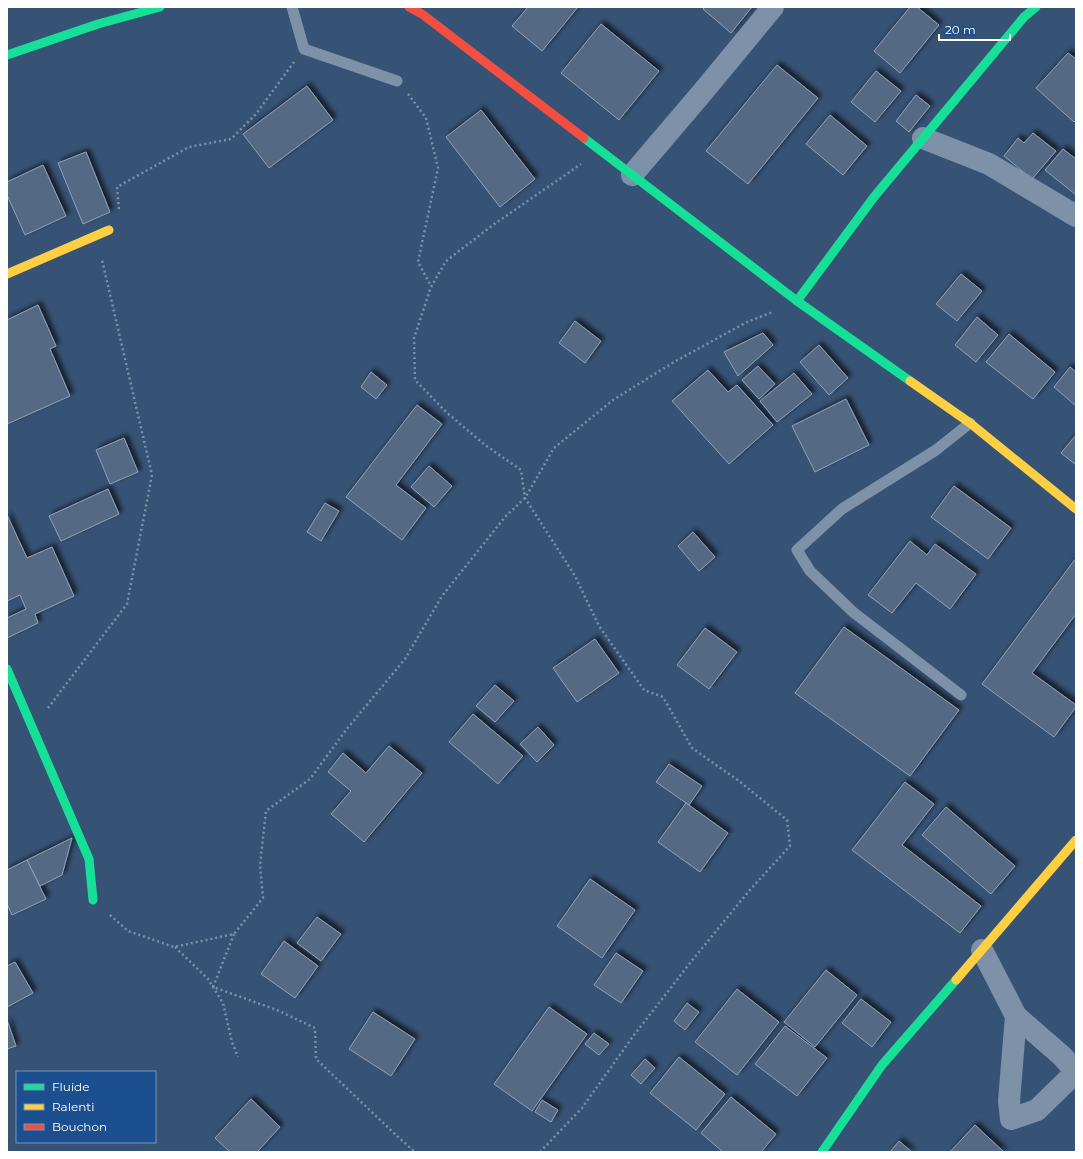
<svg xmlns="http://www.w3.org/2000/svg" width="1083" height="1159" font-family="Montserrat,sans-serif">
  <defs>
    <filter id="shadow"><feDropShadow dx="3.5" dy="-3.5" stdDeviation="2" flood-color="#0009"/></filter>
  </defs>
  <rect width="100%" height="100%" fill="#365274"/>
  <g fill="#526984" stroke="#92a2b6" filter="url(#shadow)">
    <polygon points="528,7 578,7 542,51 512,26"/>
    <polygon points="705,7 752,7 731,33 703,9"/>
    <polygon points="910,7 917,7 939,25 900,73 874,51"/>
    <polygon points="601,24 659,71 619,120 561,73"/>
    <polygon points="1068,53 1076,59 1076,120 1074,122 1036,88"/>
    <polygon points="777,65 818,98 748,184 706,151"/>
    <polygon points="876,71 901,91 875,122 851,102"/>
    <polygon points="307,86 333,120 269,168 243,134"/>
    <polygon points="916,95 930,106 909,132 896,121"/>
    <polygon points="481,110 535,179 500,207 446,137"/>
    <polygon points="830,115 867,146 843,175 806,144"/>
    <polygon points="1033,133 1056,151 1032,179 1004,156 1018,138 1024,143"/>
    <polygon points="1063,149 1076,159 1076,195 1045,170"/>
    <polygon points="86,152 110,212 83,224 58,163"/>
    <polygon points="43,165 66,216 25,235 7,195 7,182"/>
    <polygon points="961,274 982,291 957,321 936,304"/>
    <polygon points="38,305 56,346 50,349 70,396 7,424 7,320"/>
    <polygon points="977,317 998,335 976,362 955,345"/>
    <polygon points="575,321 601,341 585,363 559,343"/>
    <polygon points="763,333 773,345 738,376 724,352"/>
    <polygon points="1009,334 1055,372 1033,399 986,362"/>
    <polygon points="819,345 848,378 829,395 800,362"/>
    <polygon points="758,366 775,384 759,399 742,380"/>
    <polygon points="1070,367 1076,372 1076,406 1054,387"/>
    <polygon points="708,370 728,392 737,385 773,425 729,464 672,401"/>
    <polygon points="371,372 387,385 376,399 361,387"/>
    <polygon points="794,373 812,394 777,422 760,401"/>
    <polygon points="846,399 869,445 815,472 792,426"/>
    <polygon points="417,405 442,424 396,485 426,508 402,540 346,497"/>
    <polygon points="1076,435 1076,465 1061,453"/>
    <polygon points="124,438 138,472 110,484 96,450"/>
    <polygon points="429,466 452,486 434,507 411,487"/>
    <polygon points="954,486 1011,528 988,559 931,517"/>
    <polygon points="108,489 119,514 61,541 49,516"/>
    <polygon points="325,503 339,511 321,541 307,532"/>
    <polygon points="7,515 27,558 52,547 74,596 35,614 38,623 7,638 7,618 26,609 20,595 7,601"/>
    <polygon points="693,532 715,557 699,571 678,546"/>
    <polygon points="910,541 927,555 935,544 976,574 950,609 916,583 892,613 868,595"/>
    <polygon points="1076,558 1076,614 1032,673 1076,705 1076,707 1054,737 982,684"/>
    <polygon points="844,627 959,710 910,776 795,693"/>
    <polygon points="705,628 737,652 709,689 677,665"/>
    <polygon points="595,639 619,673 577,702 553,668"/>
    <polygon points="495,685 514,701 495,722 476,706"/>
    <polygon points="473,714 523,756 498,784 449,742"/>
    <polygon points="538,727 554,745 537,762 520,744"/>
    <polygon points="389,746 422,773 364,842 331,814 351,791 328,772 343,753 366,773"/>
    <polygon points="669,764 702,786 689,805 656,782"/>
    <polygon points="905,782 934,804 902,845 981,906 960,933 852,850"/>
    <polygon points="686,803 728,833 700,872 658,842"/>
    <polygon points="946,807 1015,866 991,894 922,835"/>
    <polygon points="72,838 62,875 40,886 27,860"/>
    <polygon points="27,860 46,899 12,915 7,904 7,870"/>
    <polygon points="590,879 635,910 602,958 557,926"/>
    <polygon points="317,917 341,934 321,961 297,943"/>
    <polygon points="284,941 318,966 295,998 261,974"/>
    <polygon points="616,953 643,971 621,1003 594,985"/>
    <polygon points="15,962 33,993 7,1007 7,966"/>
    <polygon points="826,970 857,995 815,1047 784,1022"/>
    <polygon points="737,989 779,1022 737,1075 695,1042"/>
    <polygon points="861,999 891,1022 872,1047 842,1023"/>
    <polygon points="687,1003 699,1012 685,1030 674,1021"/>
    <polygon points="549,1007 587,1034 532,1111 494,1084"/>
    <polygon points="373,1012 415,1039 391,1076 349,1049"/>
    <polygon points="7,1020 16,1046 7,1049"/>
    <polygon points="785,1026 827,1058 797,1096 755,1064"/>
    <polygon points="594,1033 609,1044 599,1055 585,1044"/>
    <polygon points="679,1057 725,1094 696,1130 650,1093"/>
    <polygon points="645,1059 655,1068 641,1084 631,1075"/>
    <polygon points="731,1097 776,1134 761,1152 723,1152 701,1133"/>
    <polygon points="251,1099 280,1127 257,1152 230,1152 215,1138"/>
    <polygon points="542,1100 558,1110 551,1122 535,1112"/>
    <polygon points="975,1125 1004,1152 950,1152"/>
    <polygon points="899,1141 912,1152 890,1152"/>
  </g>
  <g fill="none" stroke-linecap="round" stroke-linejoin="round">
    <g stroke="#7d92a8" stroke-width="2.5" stroke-dasharray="2 3" stroke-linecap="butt">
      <polyline points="408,94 426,118 438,168 418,262 431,286"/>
      <polyline points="119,209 117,187 189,147 231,139 256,114 294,62"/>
      <polyline points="48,708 127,604 152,475 102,260 102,258"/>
      <polyline points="110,915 128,931 174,947 234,934 263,898 260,865 266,811 310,779 346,730 405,659 442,596 505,517 525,498 554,448 613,400 674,362 747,322 773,312"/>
      <polyline points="234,934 213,987 277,1010 315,1028 316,1059 397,1136 415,1152"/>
      <polyline points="175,947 208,979 223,1003 232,1042 238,1057"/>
      <polyline points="540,1152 582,1108 634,1035 694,958 749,891 790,846 787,820 739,781 692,748 663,697 644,690 599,626 575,576 525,498 521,470 485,445 446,412 415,380 414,338 431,287 446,261 493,225 581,164"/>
    </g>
    <g stroke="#7d92a8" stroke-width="11">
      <polyline points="292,7 304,49 397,81"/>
      <polyline points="961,695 853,612 810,571 797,550 842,509 936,450 970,423"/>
    </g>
    <g stroke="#7d92a8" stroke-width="22">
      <polyline points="923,138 989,164 1076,216"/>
      <polyline points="632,175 701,94 773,7"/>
      <polyline points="982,950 1016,1016 1009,1101 1011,1119 1037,1110 1076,1072"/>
      <polyline points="1016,1016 1062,1056 1076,1072"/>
    </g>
    <g stroke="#16e098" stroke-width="9">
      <polyline points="7,55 98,24 160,7"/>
      <polyline points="584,138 797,301 910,381"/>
      <polyline points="797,301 874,197 1024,17 1036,7"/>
      <polyline points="7,669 89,859 93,900"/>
      <polyline points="822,1152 882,1065 956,980"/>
    </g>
    <g stroke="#ffcf43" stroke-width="9">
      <polyline points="7,274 109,230"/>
      <polyline points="910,381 970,423 1076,509"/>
      <polyline points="956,980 1076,840"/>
    </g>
    <polyline stroke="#f24e42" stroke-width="9" points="409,7 422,14 584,138"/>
  </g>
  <rect width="1083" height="1159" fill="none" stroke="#ffffff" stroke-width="16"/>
  <rect x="16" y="1071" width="140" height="72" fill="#1b4f8f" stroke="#7695bc"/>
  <rect x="24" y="1084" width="20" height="6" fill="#16e098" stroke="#7695bc"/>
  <text x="52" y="1091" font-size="12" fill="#ffffff">Fluide</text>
  <rect x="24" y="1104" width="20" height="6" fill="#ffcf43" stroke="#7695bc"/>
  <text x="52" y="1111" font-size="12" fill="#ffffff">Ralenti</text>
  <rect x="24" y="1124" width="20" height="6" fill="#f24e42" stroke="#7695bc"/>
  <text x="52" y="1131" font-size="12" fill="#ffffff">Bouchon</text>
  <path d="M939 34v6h71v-6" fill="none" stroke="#ffffff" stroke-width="2"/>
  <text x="945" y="34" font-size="12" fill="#ffffff" stroke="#1b4f8f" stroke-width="3" paint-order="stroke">20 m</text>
</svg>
